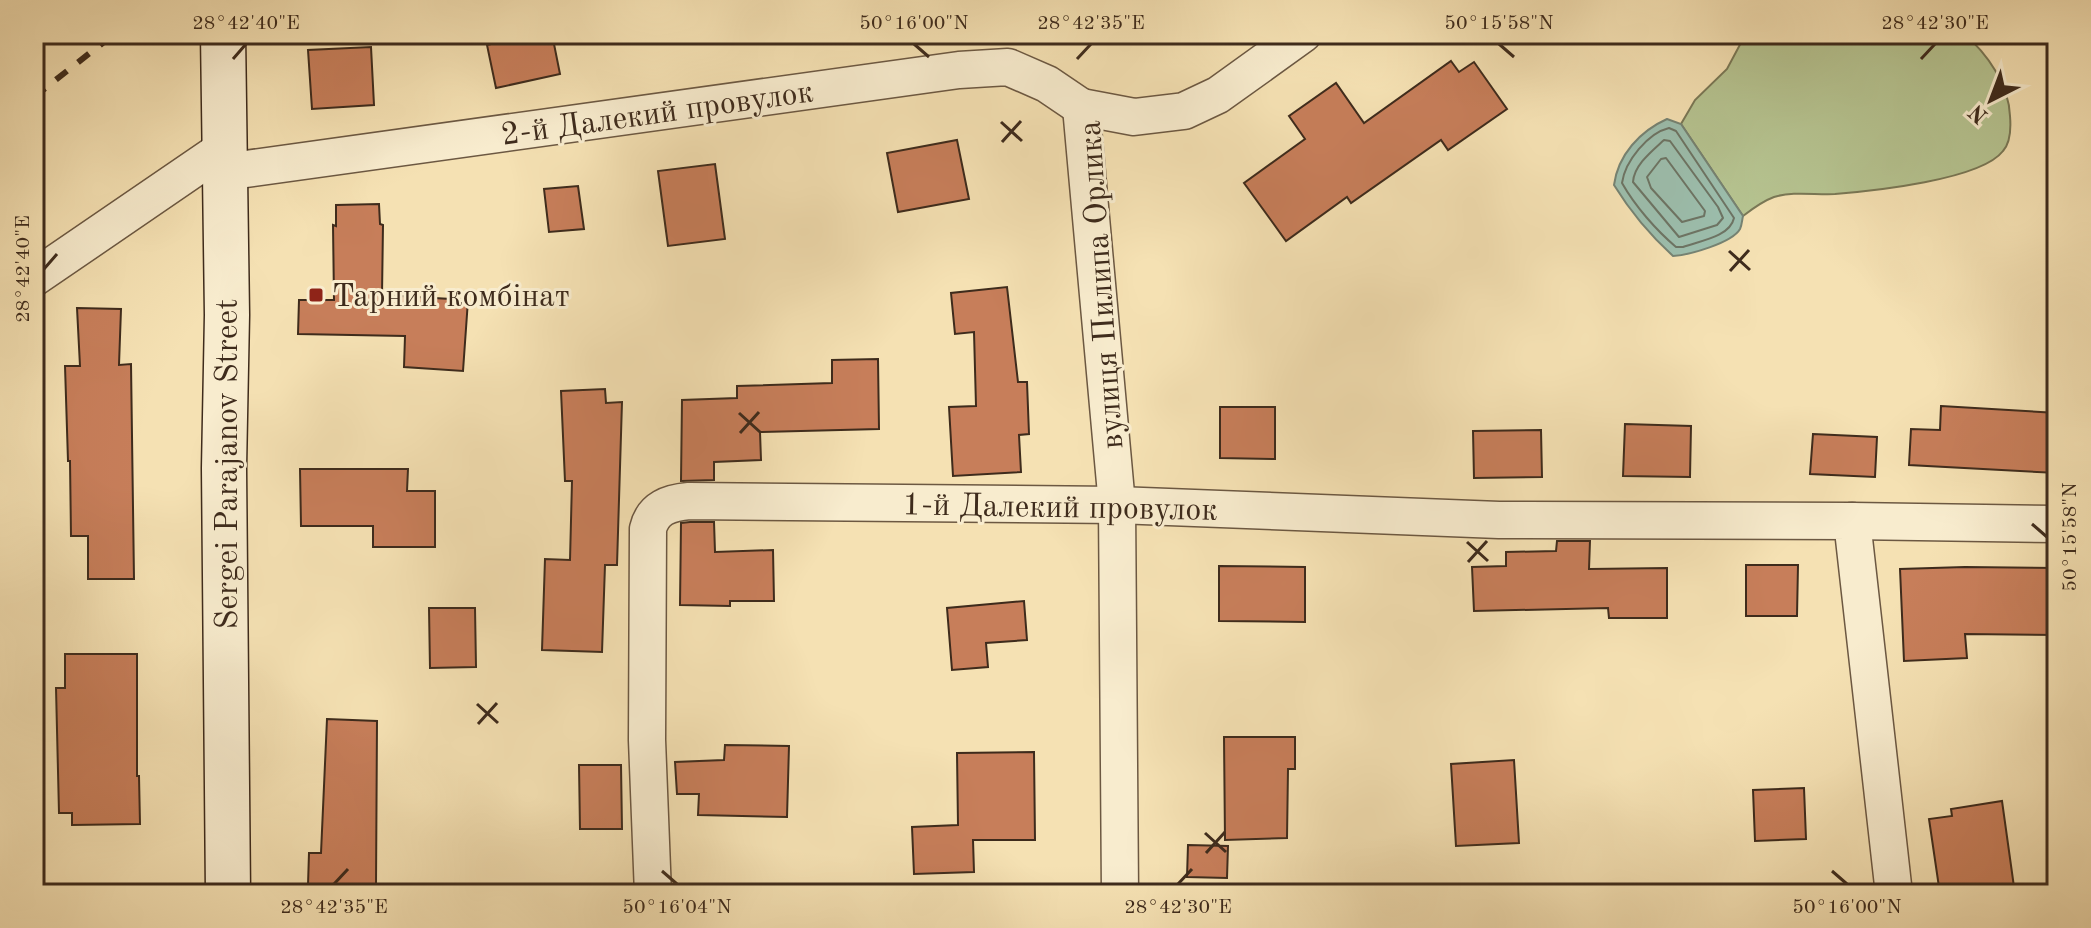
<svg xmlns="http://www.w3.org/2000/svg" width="2091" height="928" font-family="'Old Standard TT',serif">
  <rect width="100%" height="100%" fill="#f5e1b3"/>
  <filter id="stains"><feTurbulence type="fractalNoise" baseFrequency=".0025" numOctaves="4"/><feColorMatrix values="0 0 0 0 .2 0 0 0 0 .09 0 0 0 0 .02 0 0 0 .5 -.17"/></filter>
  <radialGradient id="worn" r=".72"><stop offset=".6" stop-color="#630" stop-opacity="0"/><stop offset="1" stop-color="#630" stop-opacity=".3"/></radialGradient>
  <path fill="#b6c491" stroke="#7a7856" stroke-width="2" d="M1750,34h214c23,19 45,51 46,82 1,12 1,26 -7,35 -22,29 -131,40 -168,43 -20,1 -42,-3 -61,3 -11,4 -22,12 -31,19l-62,-92 14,-24 32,-31 16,-30z"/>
  <path fill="#9cbead" stroke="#768373" stroke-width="2" d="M1667,119l14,5 62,92c-1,4 -1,9 -3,13 -8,14 -51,26 -67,27 -23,-21 -43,-45 -59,-71 4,-30 26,-54 53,-66z"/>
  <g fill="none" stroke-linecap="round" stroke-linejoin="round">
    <g stroke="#6d7464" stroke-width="2">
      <path d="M1669,128l7,3 58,87c-4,19 -35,23 -51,29h-7c-20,-17 -41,-41 -54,-64 3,-22 26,-50 47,-55z"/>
      <path d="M1664,140l6,1 48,66 5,11 -6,7 -38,12 -46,-55c1,-17 19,-31 31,-42z"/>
      <polygon points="1666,158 1705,211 1704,216 1682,222 1651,188 1647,177 1661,159"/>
    </g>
  </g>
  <g fill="#c77e5a" stroke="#3e2b1c" stroke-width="2">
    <polygon points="507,34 552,34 560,74 496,88 487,45 508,40"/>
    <polygon points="371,47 374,105 312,109 308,50"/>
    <polygon points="1451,61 1459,72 1474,62 1507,109 1448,150 1441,140 1351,203 1347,197 1286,241 1244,183 1305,139 1289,116 1336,83 1364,123"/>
    <polygon points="957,140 969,199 898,212 887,153"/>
    <polygon points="715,164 725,239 668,246 658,171"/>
    <polygon points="578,186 584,229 549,232 544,189"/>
    <polygon points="379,204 380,224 383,225 382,295 468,300 463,371 404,367 405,336 298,334 299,300 334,300 333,225 336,226 336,205"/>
    <polygon points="1007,287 1018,382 1027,382 1029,434 1019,435 1021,472 953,476 949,407 976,406 974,332 955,334 951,293"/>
    <polygon points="77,308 121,309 119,365 131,364 134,579 88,579 88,536 71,536 70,461 68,461 65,366 80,366"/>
    <polygon points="878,359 879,429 760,432 761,460 714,462 714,480 681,481 682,400 737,398 737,386 832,383 832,360"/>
    <polygon points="605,389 606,403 622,402 617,565 605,565 602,652 542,650 545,559 570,560 572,481 565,481 561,391"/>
    <polygon points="1941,406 2057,413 2057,473 1909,465 1911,429 1940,430"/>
    <polygon points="1220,407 1275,407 1275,459 1220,458"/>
    <polygon points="1625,424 1691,426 1690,477 1623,476"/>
    <polygon points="1541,430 1542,477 1474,478 1473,431"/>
    <polygon points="1813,434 1877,437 1875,477 1810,474"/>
    <polygon points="300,469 408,469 407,491 435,491 435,547 373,547 373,526 301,526"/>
    <polygon points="690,522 714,522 715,552 773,550 774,601 730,601 730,606 680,605 681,523"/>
    <polygon points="1557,541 1590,541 1589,569 1667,568 1667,618 1609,618 1608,608 1474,611 1472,567 1506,566 1506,552 1556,551"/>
    <polygon points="1746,565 1798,565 1797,616 1746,616"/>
    <polygon points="1219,566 1305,567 1305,622 1219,621"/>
    <polygon points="1965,567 2057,568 2057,635 1965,634 1967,658 1904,661 1900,569"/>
    <polygon points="1024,601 1027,640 986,643 988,667 952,670 947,608"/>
    <polygon points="429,608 475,608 476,667 430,668"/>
    <polygon points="65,654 137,654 137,776 139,776 140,824 72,825 72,813 59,813 56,688 65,688"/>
    <polygon points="327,719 377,721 376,886 308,885 309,853 321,853"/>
    <polygon points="1224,737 1295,737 1295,769 1288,769 1287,838 1225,840"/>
    <polygon points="725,745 789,746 787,817 698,815 699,794 677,794 675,762 724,760"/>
    <polygon points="1034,752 1035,840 973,840 974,872 914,874 912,827 958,825 957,753"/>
    <polygon points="1514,760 1519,843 1456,846 1451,764"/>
    <polygon points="579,765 621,765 622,829 580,829"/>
    <polygon points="1804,788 1806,839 1755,841 1753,790"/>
    <polygon points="2002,801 2015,894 1940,894 1929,819 1952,816 1951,809"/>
    <polygon points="1188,845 1228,846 1227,878 1187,877"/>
  </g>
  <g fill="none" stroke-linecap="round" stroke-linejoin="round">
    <defs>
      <g id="minor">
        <polyline points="224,172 959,70 1008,67 1047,84 1081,107"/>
        <polyline points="34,278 224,148"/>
        <polyline points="1852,521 2057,524"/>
        <path d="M653,894l-6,-154 1,-211c5,-21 21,-26 41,-28l428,4 382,15 353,1 42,373"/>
        <polyline points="1120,894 1117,505 1081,107 1134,117 1184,111 1218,95 1303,34"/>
      </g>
      <polyline id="secondary" points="223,34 227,315 224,468 228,894"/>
    </defs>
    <use href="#minor" stroke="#6c5842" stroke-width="39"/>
    <use href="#secondary" stroke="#3e2b1c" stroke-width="47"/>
    <use href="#minor" stroke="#f8ecce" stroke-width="36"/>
    <use href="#secondary" stroke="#f8ecce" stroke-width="44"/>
    <polyline stroke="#3e2b1c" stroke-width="6" stroke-dasharray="14 14" stroke-linecap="butt" points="34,97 114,34"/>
  </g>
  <path fill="none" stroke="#3e2b1c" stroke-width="3" d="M914,44l15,13M1499,44l15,13M233,59l13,-15M1077,59l14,-15M1921,59l14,-15M1001,122l21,19M1002,142l19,-21M1729,251l21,19M44,269l13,-15M1730,271l19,-21M739,413l21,19M740,433l19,-21M2032,524l15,13M1467,542l21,19M1468,562l19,-21M477,704l21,19M478,724l19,-21M1205,833l21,19M1206,853l19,-21M662,871l15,13M1832,871l15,13M334,884l14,-15M1178,884l14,-15"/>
  <rect fill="#8f2418" stroke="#f8ecce" stroke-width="3" x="308" y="287" width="16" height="16" rx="4"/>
  <g text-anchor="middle" stroke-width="6" stroke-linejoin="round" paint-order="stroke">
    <g font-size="32" fill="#3e2b1c" stroke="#f8ecce">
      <text transform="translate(657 112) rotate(-8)" y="11">2-й Далекий провулок</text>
      <text transform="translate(1100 285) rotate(-94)" y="11">вулиця Пилипа Орлика</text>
      <text transform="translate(226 464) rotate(-90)" y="11">Sergei Parajanov Street</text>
      <text transform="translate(1060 506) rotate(1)" y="11">1-й Далекий провулок</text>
    </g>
    <g font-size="32" fill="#3e2b1c" stroke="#f8ecce" text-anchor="start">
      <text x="332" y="306">Тарний комбінат</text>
    </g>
  </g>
  <rect width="2091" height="928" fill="none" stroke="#f5e1b3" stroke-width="88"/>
  <g transform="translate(1991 100) rotate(222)" stroke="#f8ecce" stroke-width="6" paint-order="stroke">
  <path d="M0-6L14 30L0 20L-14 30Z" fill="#3e2b1c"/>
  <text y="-12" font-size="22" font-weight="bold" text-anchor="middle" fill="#3e2b1c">N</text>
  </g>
  <rect x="44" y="44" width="2003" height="840" fill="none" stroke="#3e2b1c" stroke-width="3"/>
  <g font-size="20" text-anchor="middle" fill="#3e2b1c">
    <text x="246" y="29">28°42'40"E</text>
    <text x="914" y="29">50°16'00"N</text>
    <text x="1091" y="29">28°42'35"E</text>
    <text x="1499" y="29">50°15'58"N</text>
    <text x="1935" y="29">28°42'30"E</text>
    <text transform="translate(22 269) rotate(-90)" y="7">28°42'40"E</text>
    <text transform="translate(2069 537) rotate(-90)" y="7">50°15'58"N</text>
    <text x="334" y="913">28°42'35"E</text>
    <text x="677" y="913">50°16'04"N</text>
    <text x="1178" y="913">28°42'30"E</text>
    <text x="1847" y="913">50°16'00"N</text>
  </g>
  <rect width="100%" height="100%" filter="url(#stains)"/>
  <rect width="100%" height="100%" fill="url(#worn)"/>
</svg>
